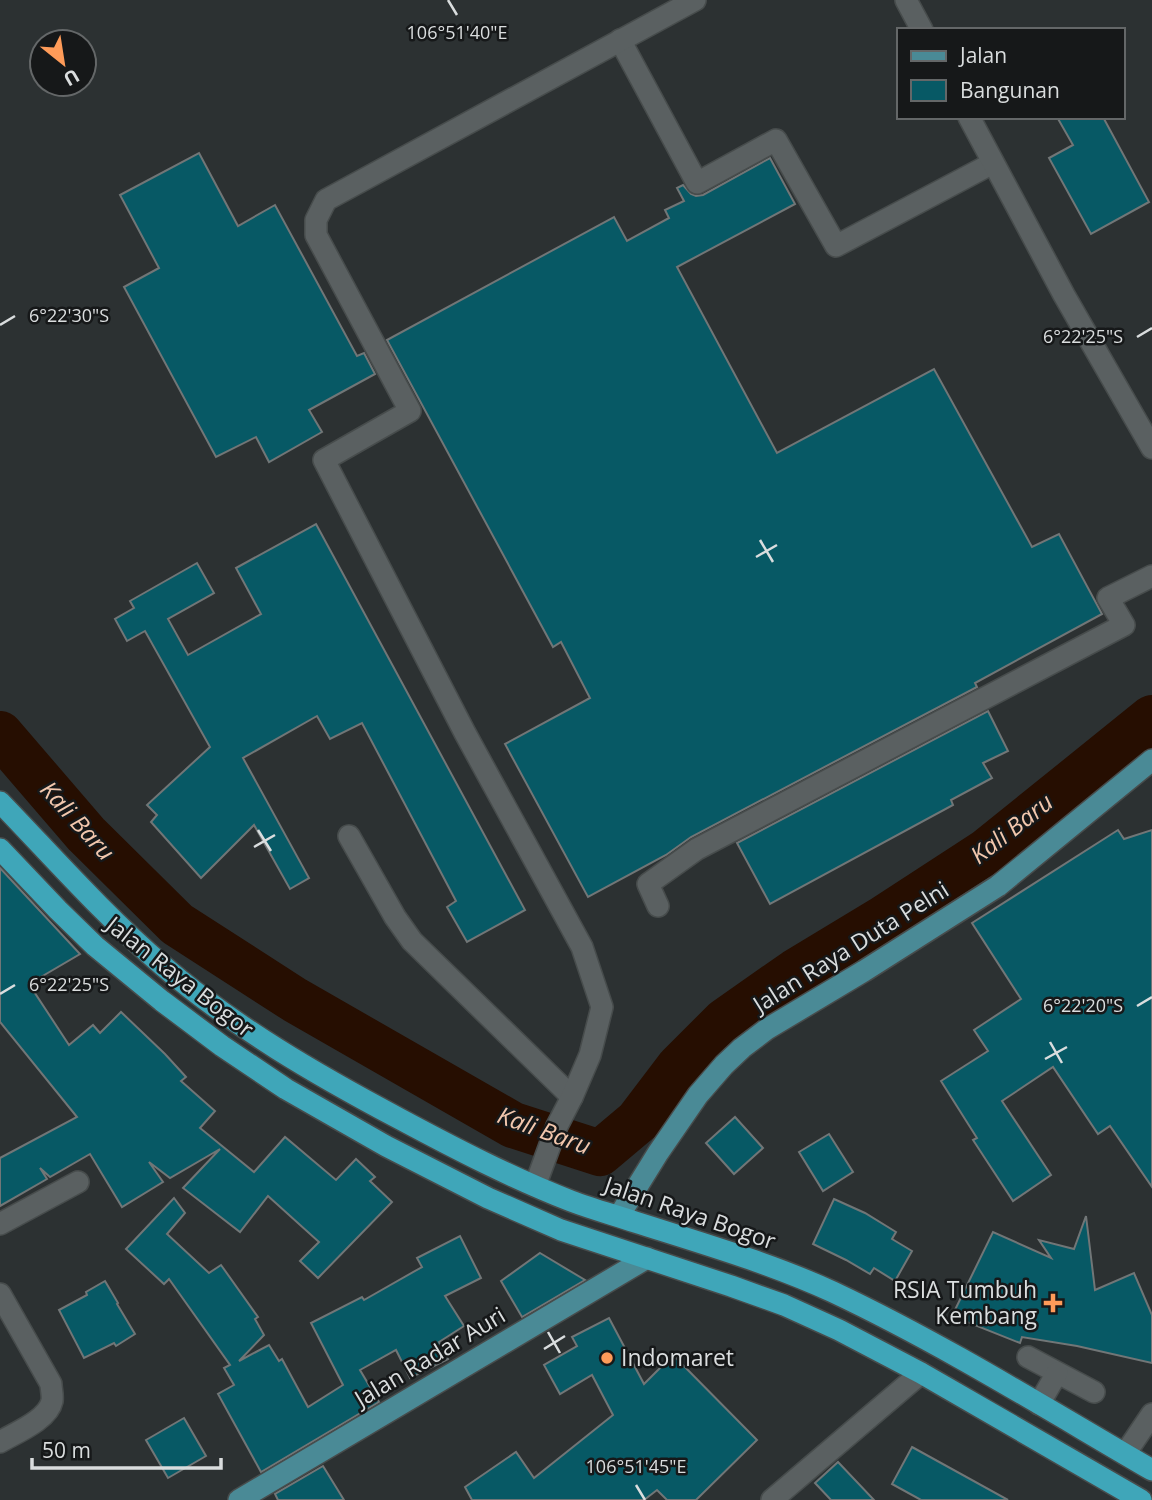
<svg xmlns="http://www.w3.org/2000/svg" width="1152" height="1500" font-family="'Open Sans',sans-serif">
  <rect width="100%" height="100%" fill="#2c3132"/>
  <g fill="none" stroke-linecap="round" stroke-linejoin="round">
    <polyline stroke="#260e01" stroke-width="46" points="0,734 86,834 177,924 295,1000 513,1125 600,1153 638,1121 679,1067 725,1021 795,972 881,920 987,851 1152,718"/>
  </g>
  <g fill="#075965" stroke="#717677" stroke-width="2">
    <polygon points="1057,117 1103,117 1149,202 1091,234 1049,158 1073,145"/>
    <polygon points="199,153 238,226 275,205 357,356 364,353 375,374 309,410 322,432 269,462 256,437 216,457 124,287 159,268 120,195"/>
    <polygon points="770,158 795,204 677,267 777,453 934,369 1032,547 1059,534 1102,614 975,683 977,687 691,837 666,855 588,897 505,744 590,698 561,642 553,647 387,340 614,217 627,241 669,218 665,210 684,201 677,188 683,185 691,194 696,196 703,195"/>
    <polygon points="316,524 525,910 467,942 447,907 456,901 362,723 330,739 317,716 243,758 309,878 290,889 254,825 201,878 151,822 157,815 147,805 210,747 145,631 127,641 115,619 134,608 130,601 197,563 214,593 168,619 188,655 261,614 236,568"/>
    <polygon points="988,711 1008,751 983,763 992,778 951,800 953,805 770,904 737,843"/>
    <polygon points="1118,830 1124,839 1152,830 1152,1187 1110,1126 1098,1134 1053,1067 1002,1101 1051,1175 1013,1201 973,1140 977,1138 941,1081 988,1051 974,1030 1021,999 972,923"/>
    <polygon points="0,868 80,954 29,984 69,1045 93,1025 100,1033 121,1012 165,1054 186,1077 181,1081 215,1111 200,1128 254,1172 285,1137 336,1180 356,1159 375,1177 370,1181 392,1202 318,1278 300,1261 319,1242 268,1196 240,1232 183,1188 220,1149 170,1178 149,1162 163,1182 122,1207 90,1154 50,1177 40,1168 47,1179 0,1206 0,1158 77,1117 0,1022"/>
    <polygon points="735,1117 763,1148 734,1174 706,1143"/>
    <polygon points="829,1134 853,1172 823,1191 799,1152"/>
    <polygon points="174,1198 185,1213 167,1234 209,1273 221,1265 258,1317 255,1319 264,1335 239,1361 269,1345 279,1361 282,1359 308,1407 343,1385 311,1323 362,1297 364,1300 422,1267 417,1258 460,1236 481,1278 445,1296 464,1326 439,1342 448,1359 410,1378 396,1350 360,1370 379,1402 261,1472 218,1394 234,1385 224,1368 230,1365 169,1279 164,1284 126,1249"/>
    <polygon points="834,1199 865,1213 896,1232 892,1239 912,1251 895,1281 874,1268 870,1274 846,1260 813,1244"/>
    <polygon points="1086,1216 1095,1290 1134,1273 1152,1315 1152,1363 1077,1346 1022,1337 1020,1343 952,1316 993,1232 1051,1258 1039,1240 1074,1249"/>
    <polygon points="540,1253 585,1280 522,1317 501,1281"/>
    <polygon points="105,1281 118,1303 117,1304 135,1334 116,1346 114,1343 84,1358 59,1310 87,1295 86,1292"/>
    <polygon points="609,1318 644,1384 673,1355 757,1440 696,1500 667,1500 657,1490 644,1500 472,1500 465,1487 516,1452 534,1478 613,1415 592,1375 560,1394 544,1365 577,1346 572,1337"/>
    <polygon points="184,1418 206,1456 168,1478 146,1440"/>
    <polygon points="912,1447 1008,1500 921,1500 892,1484"/>
    <polygon points="838,1462 874,1500 831,1500 815,1483"/>
    <polygon points="323,1466 344,1500 278,1500 275,1494"/>
  </g>
  <g fill="none" stroke-linecap="round" stroke-linejoin="round">
    <defs>
      <g id="minor">
        <polyline points="906,0 922,30"/>
        <polyline points="620,40 697,183 776,140 836,246 993,163"/>
        <polyline points="969,117 1064,295 1152,448"/>
        <polyline points="349,836 395,917 412,941 572,1097"/>
        <polyline points="658,906 648,884 697,849 1124,625 1108,598 1152,576"/>
        <polyline points="535,1186 557,1126 572,1097 590,1055 602,1007 582,947 465,733 324,460 410,411 316,235 316,220 326,200 695,0"/>
        <polyline points="0,1224 78,1182"/>
        <path d="M0,1294l51,90c0,5 2,11 1,17 -4,19 -37,32 -52,41"/>
        <polyline points="1028,1357 1094,1392"/>
        <polyline points="1039,1404 1057,1373"/>
        <polyline points="1125,1454 1152,1414"/>
        <polyline points="772,1500 921,1373"/>
      </g>
      <g id="major">
        <polyline points="619,1216 658,1153 698,1095 724,1065 742,1048 767,1029 864,971 998,886 1152,760"/>
        <polyline points="239,1500 647,1258"/>
      </g>
      <g id="highway">
        <path d="M0,802c53,55 104,113 162,163 72,62 155,110 238,154 56,30 112,59 171,82 21,8 43,14 64,21 66,21 135,41 198,70 110,52 214,117 319,178"/>
        <polyline points="0,849 58,910 95,946 162,1001 222,1046 286,1089 386,1146 488,1198 561,1230 731,1286 784,1305 839,1330 921,1373 1141,1500"/>
      </g>
    </defs>
    <use href="#minor" stroke="#474c4c" stroke-width="24"/>
    <use href="#major" stroke="#474c4c" stroke-width="24"/>
    <use href="#highway" stroke="#474c4c" stroke-width="24"/>
    <use href="#minor" stroke="#5a6061" stroke-width="21"/>
    <use href="#major" stroke="#4a8a96" stroke-width="21"/>
    <use href="#highway" stroke="#3fa6b9" stroke-width="21"/>
  </g>
  <path fill="none" stroke="#daddde" stroke-width="2.5" d="M448,0l9,15M0,325l15,-9M1137,337l15,-9M760,540l13,22M756,557l21,-12M258,830l13,21M254,847l21,-12M0,994l15,-9M1137,1006l15,-9M1050,1042l12,21M1045,1059l22,-12M548,1332l12,21M544,1349l21,-13M636,1485l9,15"/>
  <g fill="#fe9b59" stroke="#161819" stroke-width="2.5">
    <path d="M1049.5 1292.5h7v7h7v7h-7v7h-7v-7h-7v-7h7z"/>
    <circle cx="607" cy="1358" r="7"/>
  </g>
  <g text-anchor="middle" stroke-width="5" stroke-linejoin="round" paint-order="stroke">
    <g font-size="23" fill="#daddde" stroke="#161819">
      <text transform="translate(851 947) rotate(-32)" y="8">Jalan Raya Duta Pelni</text>
      <text transform="translate(180 977) rotate(38)" y="8">Jalan Raya Bogor</text>
      <text transform="translate(690 1213) rotate(19)" y="8">Jalan Raya Bogor</text>
      <text transform="translate(430 1357) rotate(-31)" y="8">Jalan Radar Auri</text>
    </g>
    <g font-size="23" fill="#daddde" stroke="#161819" text-anchor="end">
      <text x="1037" y="1298">RSIA Tumbuh<tspan x="1037" dy="26">Kembang</tspan></text>
      <text x="621" y="1366" text-anchor="start">Indomaret</text>
    </g>
    <g font-size="24" font-style="italic" fill="#f2c7ad" stroke="#161819">
      <text transform="translate(77 821) rotate(48)" y="8">Kali Baru</text>
      <text transform="translate(1012 829) rotate(-38)" y="8">Kali Baru</text>
      <text transform="translate(544 1131) rotate(20)" y="8">Kali Baru</text>
    </g>
  </g>
  <g font-size="18" text-anchor="middle" fill="#daddde" stroke="#161819" stroke-width="5" stroke-linejoin="round" paint-order="stroke">
    <text x="457" y="39">106°51'40"E</text>
    <text x="69" y="322">6°22'30"S</text>
    <text x="1083" y="343">6°22'25"S</text>
    <text x="69" y="991">6°22'25"S</text>
    <text x="1083" y="1012">6°22'20"S</text>
    <text x="636" y="1473">106°51'45"E</text>
  </g>
  <rect x="897" y="28" width="228" height="91" fill="#161819" stroke="#646768" stroke-width="2"/>
  <rect x="911" y="51" width="35" height="10" fill="#4a8a96" stroke="#646768" stroke-width="2"/>
  <text x="960" y="63" font-size="21" fill="#daddde">Jalan</text>
  <rect x="911" y="80" width="35" height="21" fill="#075965" stroke="#646768" stroke-width="2"/>
  <text x="960" y="98" font-size="21" fill="#daddde">Bangunan</text>
  <g transform="translate(63 63) rotate(150)"><circle r="33" fill="#161819" stroke="#646768" stroke-width="2"/>
  <path d="M0-5L12 26L0 18L-12 26Z" fill="#fe9b59"/>
  <text y="-10" font-size="19" font-weight="bold" text-anchor="middle" fill="#daddde">U</text>
  </g>
  <path d="M32 1458v10h189v-10" fill="none" stroke="#daddde" stroke-width="3.5"/>
  <text x="42" y="1458" font-size="21" fill="#daddde" stroke="#161819" stroke-width="5" paint-order="stroke">50 m</text>
</svg>
